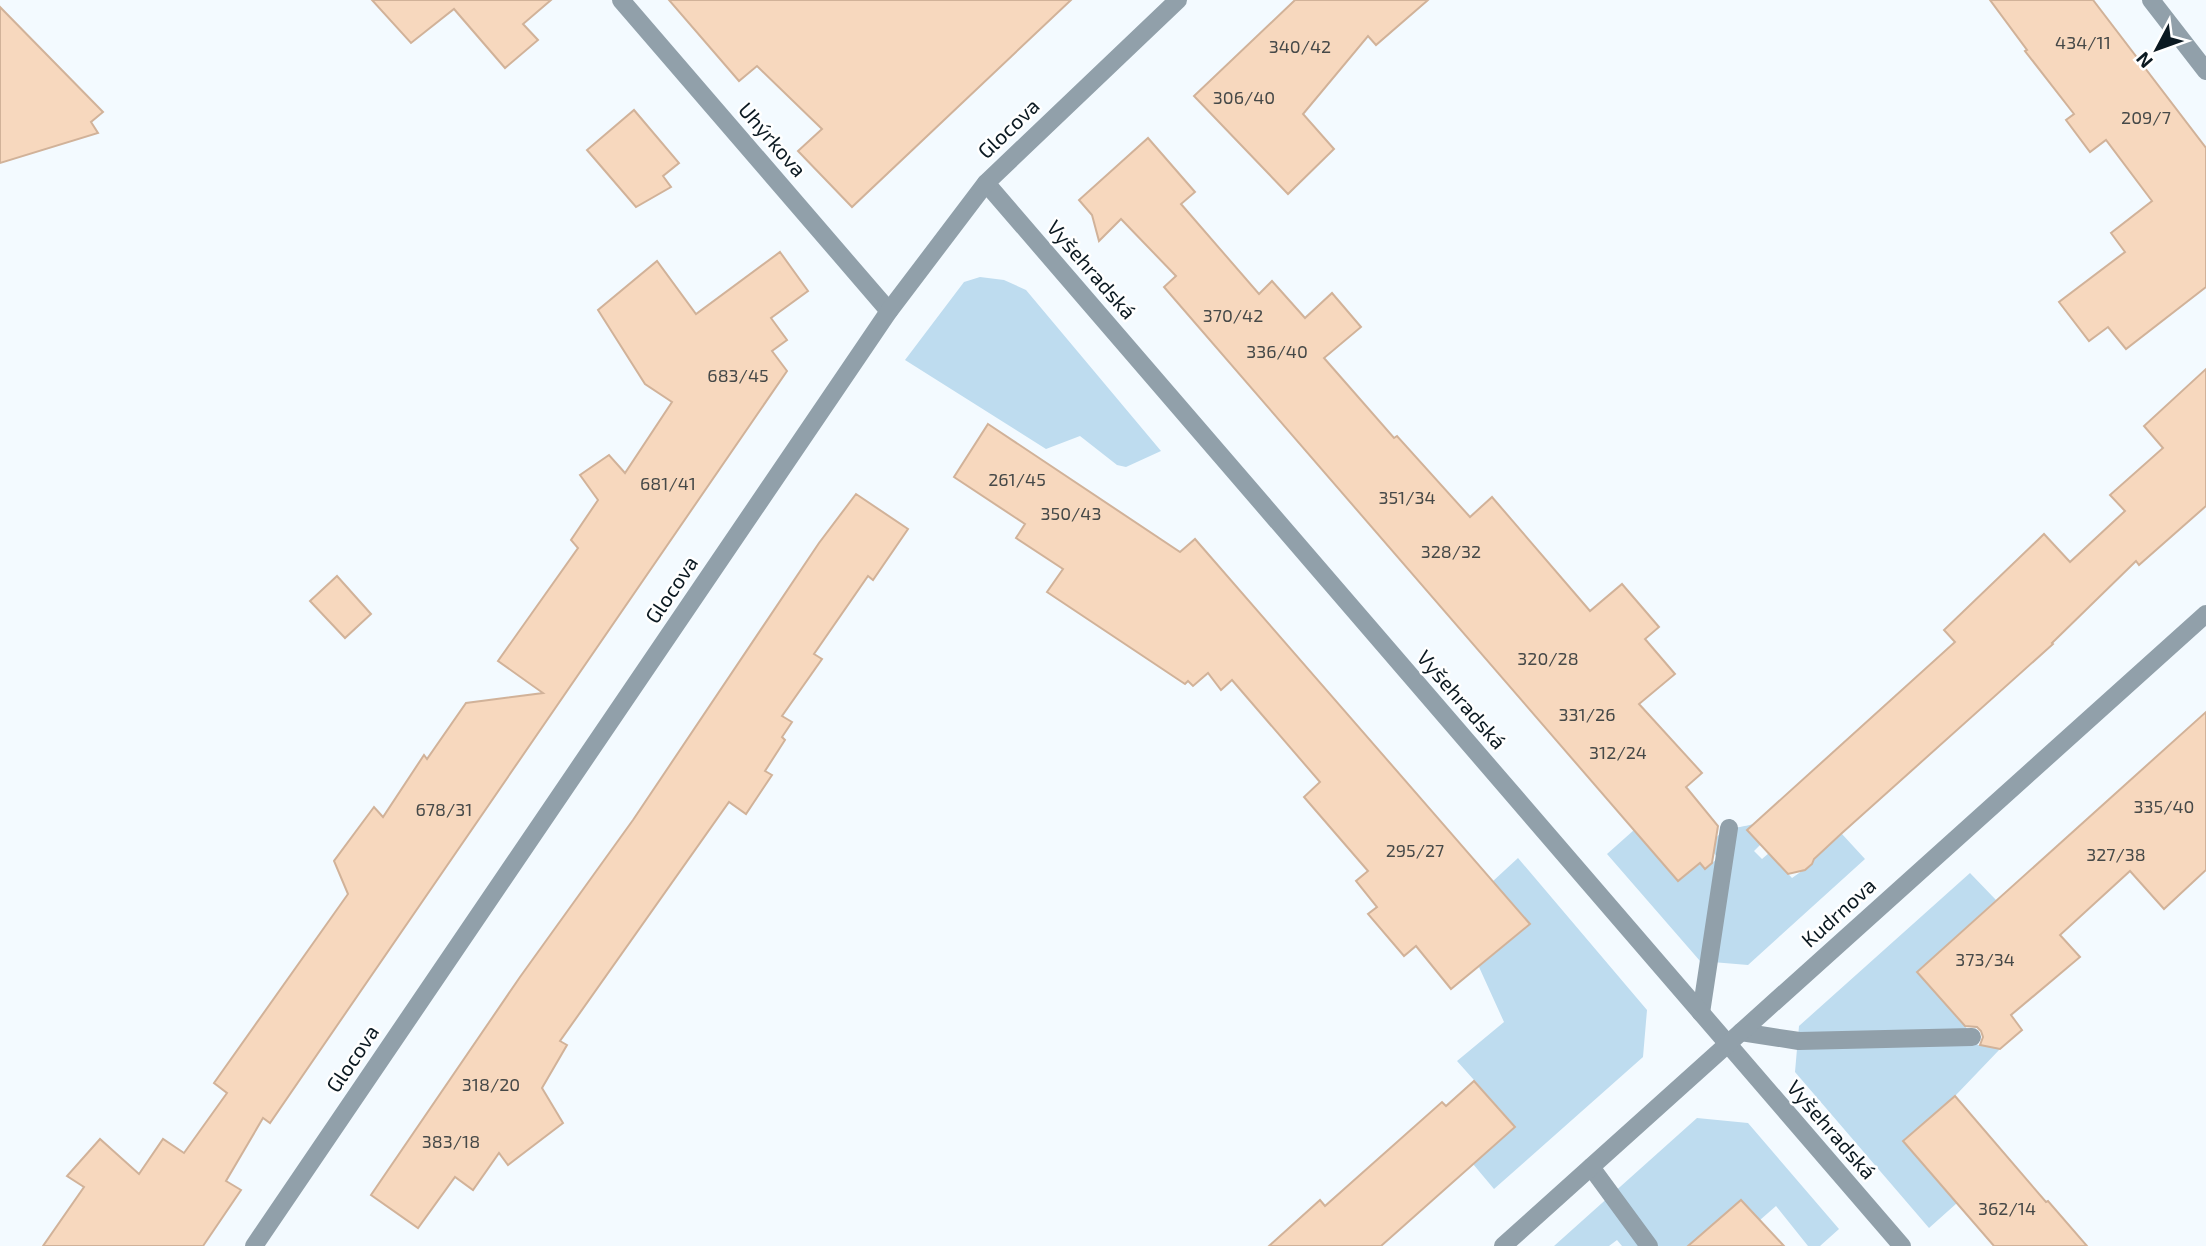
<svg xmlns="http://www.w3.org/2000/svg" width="2206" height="1246" font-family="'Exo 2',sans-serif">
  <rect width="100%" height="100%" fill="#f3faff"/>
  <g fill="#bedcef">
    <polygon points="980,277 1004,280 1026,290 1161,451 1126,467 1117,465 1080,436 1046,449 905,360 964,282"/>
    <path d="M1753,824l13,15 -12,12 8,8 7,-6 23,25 20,-14 3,-6 27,-24 23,25 -117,106 -48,-4 -93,-107 27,-24 45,51 21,-18 5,6 13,-11 -10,-12c6,-6 12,-14 20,-17 8,-2 16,-2 25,-5z"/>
    <polygon points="1518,858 1647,1010 1643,1057 1494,1189 1473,1164 1515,1126 1457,1061 1504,1022 1479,967 1530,924 1492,882"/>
    <polygon points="1970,873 1996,900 1917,972 1963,1023 1978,1045 2000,1049 1955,1096 1903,1141 1957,1203 1929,1228 1795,1072 1799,1026"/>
    <polygon points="1697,1118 1748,1123 1839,1229 1820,1246 1808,1246 1776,1206 1760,1220 1741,1200 1716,1221 1715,1246 1622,1246 1617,1240 1609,1246 1554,1246"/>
  </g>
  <g fill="#f7d8be" stroke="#d1b299" stroke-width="2">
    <polygon points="372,0 551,0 523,24 538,40 505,68 454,9 411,43"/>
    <polygon points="669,0 1071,0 852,207 798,151 822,129 757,66 739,81"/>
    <polygon points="1295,0 1428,0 1376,45 1368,36 1303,114 1334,149 1288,194 1194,96"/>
    <polygon points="1990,0 2093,0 2206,148 2206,287 2126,349 2108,327 2089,341 2059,302 2125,252 2111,233 2152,201 2106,140 2090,152 2066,120 2074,114 2025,51 2027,50"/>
    <polygon points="0,7 103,112 91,122 98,133 0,163"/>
    <polygon points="634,110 679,163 663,176 671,187 636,207 587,150"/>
    <polygon points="1148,138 1195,192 1181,204 1259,294 1272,281 1305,318 1332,293 1361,327 1324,358 1394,438 1397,436 1470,517 1492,497 1590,611 1622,584 1659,627 1645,639 1675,674 1639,704 1702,773 1686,787 1718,826 1712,863 1705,869 1700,863 1678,881 1164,287 1176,276 1121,219 1099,241 1092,215 1079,200"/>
    <polygon points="780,252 808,291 771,318 787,340 772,351 787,371 270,1123 263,1118 226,1181 241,1190 203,1246 43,1246 84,1187 67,1176 100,1139 139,1174 163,1139 184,1153 227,1093 214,1083 348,894 334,861 374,807 383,817 424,755 427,759 466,703 543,693 498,661 578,548 571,540 598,500 580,475 609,455 625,473 672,402 645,384 598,310 657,261 696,314"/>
    <polygon points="2206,369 2206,506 2139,565 2136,561 2052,643 2053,644 1842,833 1814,859 1812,864 1805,870 1788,874 1747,830 1955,642 1944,630 2044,534 2070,562 2125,511 2110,495 2163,448 2144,426"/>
    <polygon points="988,424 1180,552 1195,539 1530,924 1451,989 1416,946 1404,956 1368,914 1377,907 1356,881 1368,871 1304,797 1320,782 1232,680 1221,690 1208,673 1193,686 1188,681 1185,684 1047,592 1063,569 1016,538 1025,524 954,477"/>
    <polygon points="856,494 908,529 873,580 868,576 814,654 822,659 782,716 792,722 782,737 785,740 765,771 772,775 746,814 729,802 560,1041 567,1045 542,1088 563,1123 508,1165 499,1153 473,1190 455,1177 418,1228 371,1195 520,977 633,820 819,543"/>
    <polygon points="337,576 371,614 345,638 310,601"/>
    <polygon points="2206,712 2206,870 2164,909 2130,871 2060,935 2080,957 2011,1015 2022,1030 2000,1049 1980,1045 1983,1037 1981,1031 1977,1027 1965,1026 1917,972"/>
    <polygon points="1474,1081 1515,1127 1381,1246 1269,1246 1320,1200 1325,1206 1442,1102 1446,1106"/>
    <polygon points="1955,1096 2046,1202 2048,1201 2087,1246 1994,1246 1903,1141"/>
    <polygon points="1741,1200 1784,1246 1688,1246"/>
  </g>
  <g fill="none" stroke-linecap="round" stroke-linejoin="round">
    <g stroke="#91a0aa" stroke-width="18">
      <polyline points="1701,1013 1729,828"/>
      <polyline points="1741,1032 1799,1041 1972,1037"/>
      <polyline points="1591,1167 1649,1246"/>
    </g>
    <g stroke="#91a0aa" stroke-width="18">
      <polyline points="621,0 889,311"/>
      <polyline points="2151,0 2206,71"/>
      <polyline points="986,183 1902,1246"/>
      <polyline points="254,1246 889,311 986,183 1178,0"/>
      <polyline points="1503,1246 2206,614"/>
    </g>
  </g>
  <g text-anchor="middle" stroke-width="5" stroke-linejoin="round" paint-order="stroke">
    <g font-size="18" fill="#464948">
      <text x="2083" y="49">434/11</text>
      <text x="1300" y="53">340/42</text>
      <text x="1244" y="104">306/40</text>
      <text x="2146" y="124">209/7</text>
      <text x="1233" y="322">370/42</text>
      <text x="1277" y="358">336/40</text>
      <text x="738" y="382">683/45</text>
      <text x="1017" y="486">261/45</text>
      <text x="668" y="490">681/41</text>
      <text x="1407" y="504">351/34</text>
      <text x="1071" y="520">350/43</text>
      <text x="1451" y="558">328/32</text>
      <text x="1548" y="665">320/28</text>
      <text x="1587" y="721">331/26</text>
      <text x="1618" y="759">312/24</text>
      <text x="2164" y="813">335/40</text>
      <text x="444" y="816">678/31</text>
      <text x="1415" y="857">295/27</text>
      <text x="2116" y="861">327/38</text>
      <text x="1985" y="966">373/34</text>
      <text x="491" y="1091">318/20</text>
      <text x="451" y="1148">383/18</text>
      <text x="2007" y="1215">362/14</text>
    </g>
    <g font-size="21" fill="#0b1921" stroke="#fff">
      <text transform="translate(1009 129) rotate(-44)" y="7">Glocova</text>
      <text transform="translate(772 140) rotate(49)" y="7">Uhýrkova</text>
      <text transform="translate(1091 270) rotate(49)" y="7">Vyšehradská</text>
      <text transform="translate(672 590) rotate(-56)" y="7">Glocova</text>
      <text transform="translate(1461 700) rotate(49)" y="7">Vyšehradská</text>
      <text transform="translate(1839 913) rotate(-42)" y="7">Kudrnova</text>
      <text transform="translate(353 1059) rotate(-56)" y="7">Glocova</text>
      <text transform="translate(1831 1130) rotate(49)" y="7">Vyšehradská</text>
    </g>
  </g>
  <g transform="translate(2157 49) rotate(229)" stroke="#ffffff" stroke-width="5" paint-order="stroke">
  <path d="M0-5L12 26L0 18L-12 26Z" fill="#0b1921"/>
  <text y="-10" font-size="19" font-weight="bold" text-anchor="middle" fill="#0b1921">N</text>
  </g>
</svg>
